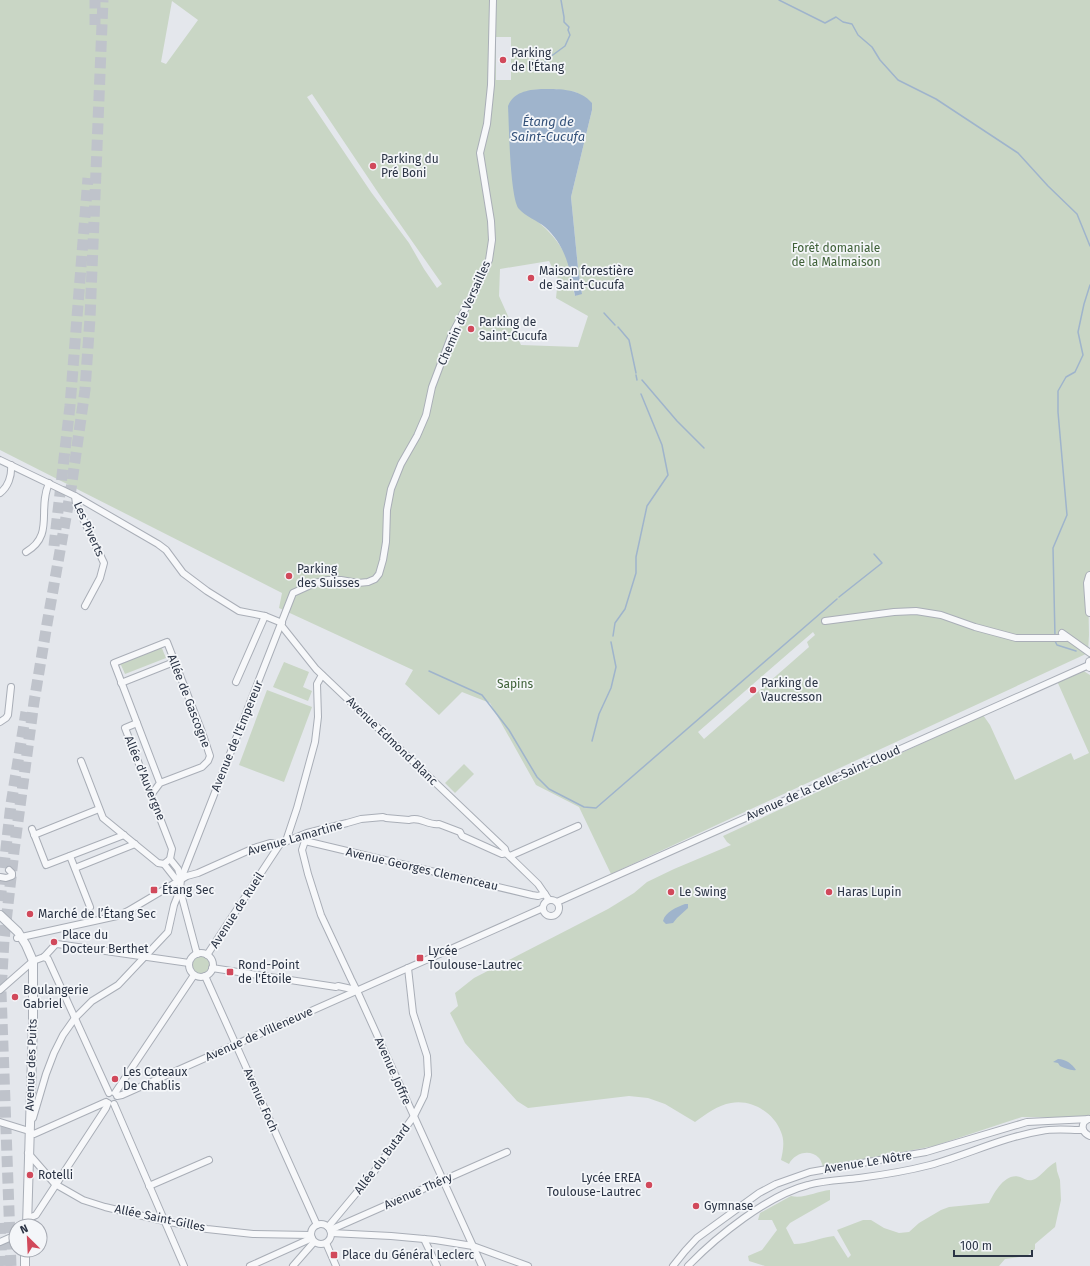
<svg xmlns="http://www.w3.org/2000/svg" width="1090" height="1266" font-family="'Fira Sans',sans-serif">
  <rect width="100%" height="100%" fill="#e4e7ec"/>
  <g fill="#c9d6c5" fill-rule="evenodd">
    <path d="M0,0h1090v576l-2,7 1,52 -1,18 -477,221 -32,-67 -43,-22 -46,-82 -28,-11 -23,23 -34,-31 8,-14 -134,-62 3,-15 -282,-143zM172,1l26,19 -32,44 -5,-2zM496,37h15v43h-15zM553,89l23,3 16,18 -21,87 7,71 4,25 -7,3c-3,-9 -3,-19 -5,-29 -5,-18 -18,-34 -33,-46l-5,-131zM312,94l67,100 63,90 -5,4 -13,-19 -15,-26 -38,-51 -64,-95zM549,261l9,18 -2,19 32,18 -10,31 -57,-2 -22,-49 1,-27zM813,632l2,3 -8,7 2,5 -105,92 -6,-7z"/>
    <polygon points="161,646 166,658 125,674 121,665 118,666 118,664"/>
    <polygon points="284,662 309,672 303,687 312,691 308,701 273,687"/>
    <path d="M1082,670l8,5v443l-68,-1 -88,29 -111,21c-1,-3 -2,-7 -4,-9 -10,-10 -25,-4 -30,6l-8,-4c2,-9 4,-19 0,-28 -7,-19 -29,-33 -50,-29 -13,2 -25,11 -36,19l-30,-18 -17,-6 -19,-2 -101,12 -11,-7 -52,-58 -15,-30 8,-7 -3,-13 19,-15 134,-69 26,-16 13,-11 27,-13 57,-24 -4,-3 -4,-6 260,-121 7,10 25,55 56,-27 3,7 15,-7 -32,-72z"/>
    <polygon points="267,690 312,707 284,782 239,765"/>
    <polygon points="464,764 474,774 455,793 445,783"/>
    <circle cx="201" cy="965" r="9"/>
    <path d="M1056,1162l1,9 3,9 1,20 -6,27 -20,17v5l-8,7 -22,3 -6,7h-234l-16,-5 -1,-5 14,-6 15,-20 -5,-10h-14l2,-7 31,-17c13,3 26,-5 39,-6v10l-40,23 -4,5 8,16c14,0 27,-7 40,-8l14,22 3,-3 -14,-25 26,-10h8l13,8 15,5 10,-1 10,-9 22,-13 8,-3 40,-4c5,-10 16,-31 31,-26 5,2 9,5 15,2 5,-2 13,-13 21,-17z"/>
  </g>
  <g fill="#9fb4cc">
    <path d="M541,89c18,0 38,-1 51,14v7l-21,87 7,71 4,26 -7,2c-5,-27 -9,-50 -30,-69 -7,-6 -20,-11 -26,-18 -9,-11 -10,-85 -11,-103 6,-14 19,-16 33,-17z"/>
    <path d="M685,904h3v4l-11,10 -4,5 -7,1 -3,-3c2,-9 14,-14 22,-17z"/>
    <path d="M1058,1059c8,0 14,5 18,11 -5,1 -11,-2 -16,-4l-2,-3 -5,-1z"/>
  </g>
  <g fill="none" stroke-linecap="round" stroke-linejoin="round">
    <g stroke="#9fb4cc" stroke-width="1.5">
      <polyline points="779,0 825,23 836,17 843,22 852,24 858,35 872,47 880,60 898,80 936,99 1018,153 1048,186 1077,214 1090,246"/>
      <polyline points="544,66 546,60 565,46 570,35 568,30 569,27 564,22 564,17 561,0"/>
      <polyline points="604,313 615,325"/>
      <polyline points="618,327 629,340 636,373"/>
      <polyline points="636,375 637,380"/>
      <polyline points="642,380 677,421 704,448"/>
      <polyline points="839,597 882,563 874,554"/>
      <polyline points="613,636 615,623 625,609 636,573 636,557 647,506 668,475 662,445 641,394"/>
      <polyline points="1055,637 1053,548 1067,515 1058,412 1058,391 1066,377 1075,372 1083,355 1078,332 1084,304 1090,285"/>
      <polyline points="1055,641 1057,645 1076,651"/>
      <polyline points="429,671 482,695 509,730 537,777 549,789 584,807 596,808 837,599"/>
      <polyline points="592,741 599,714 611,688 616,667 611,642"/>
    </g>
    <g stroke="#bfc3cb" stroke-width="11" stroke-dasharray="11 5.5" stroke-linecap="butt">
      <polyline points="95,25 95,0"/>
      <polyline points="54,546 70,406 88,178"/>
      <polyline points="0,901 11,804 26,712"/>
      <polyline points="0,1223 2,1266"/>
      <polyline points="11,1266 1,992 4,940 14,851 34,702 47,624 71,489 85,390 90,318 103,0"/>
    </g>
    <defs>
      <g id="minor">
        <polyline points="0,460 77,497 158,544 166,550 183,573 207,591 239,611 265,616 282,623"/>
        <path d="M0,493c8,-6 12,-17 11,-28"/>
        <polyline points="75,496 76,504 104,563 100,578 85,606"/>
        <path d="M26,552c29,-17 11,-42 23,-69"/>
        <polyline points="825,621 894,612 916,611 941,615 975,627 1016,638 1066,638"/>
        <polyline points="281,625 316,669 505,849 506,853 538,884 549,900"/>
        <polyline points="1062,633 1090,653"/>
        <polyline points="236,682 265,616"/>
        <polyline points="121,683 174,662"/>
        <polyline points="0,722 6,718 8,715 11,687"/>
        <polyline points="137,723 125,728 172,849 170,859 164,864 175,878 181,879"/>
        <polyline points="81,761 103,818 158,863 164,864"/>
        <polyline points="151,795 160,783 202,767 208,761 210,756 202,732 167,642 114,663 160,783"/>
        <polyline points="32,829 46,865 124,835"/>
        <polyline points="34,835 99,809"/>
        <polyline points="286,841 297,808 315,742 318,717 317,684 322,675"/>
        <polyline points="305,841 302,850 308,874 321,915 351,979 358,993 482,1266"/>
        <polyline points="305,841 532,895 538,896 545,894"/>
        <polyline points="70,856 90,907"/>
        <polyline points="510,856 578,826"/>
        <polyline points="75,868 135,844"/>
        <polyline points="0,877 6,878 12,876 12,873 9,870"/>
        <polyline points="181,879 293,593 315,583 328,580 341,580 358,583 368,582 375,579 379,574 383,560 386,542 387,510 391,489 401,464 417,436 426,415 432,387 452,334 478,285 489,260 492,240 491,221 480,153 487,124 491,85 493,0"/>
        <polyline points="180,890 197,954"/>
        <circle cx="551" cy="908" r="8"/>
        <polyline points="557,902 1089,665"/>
        <path d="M17,938l100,-22 11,-5 59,-35 11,-3 56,-25 16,-5 10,1 27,-11 40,-10 14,-4 22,-2 3,1 23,2c11,-4 19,6 30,4l21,8 2,4 40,18 4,-1"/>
        <circle cx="201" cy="965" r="12"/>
        <polyline points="207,955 280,844"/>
        <polyline points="44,957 48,959 109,1093"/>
        <polyline points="212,968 336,987 338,986 356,990"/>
        <polyline points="205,976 317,1225"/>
        <polyline points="0,990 33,961 44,957 55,945 57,944 189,963"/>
        <polyline points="115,1093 194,975"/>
        <polyline points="117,1096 122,1095 543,908"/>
        <polyline points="114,1104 184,1266"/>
        <path d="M1088,1119l-4,3c-3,6 -1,11 6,14"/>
        <polyline points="30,1121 33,1118 46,1074 54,1053 63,1035 75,1018 92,1001 118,985 168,932 174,905 180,890 181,879 178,869 170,859"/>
        <polyline points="0,1122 29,1131 34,1134 106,1102"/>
        <polyline points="28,1153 55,1184 83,1200 105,1207 164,1221 207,1229 253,1234 311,1235"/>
        <polyline points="149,1186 209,1160"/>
        <polyline points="27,1219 36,1215 106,1108 108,1103"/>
        <circle cx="321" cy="1234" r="10"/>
        <polyline points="328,1227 373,1173 414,1116 424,1096 428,1075 427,1056 413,1013 408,968"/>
        <polyline points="330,1230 507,1152"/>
        <polyline points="331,1233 391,1236 435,1240 473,1246 528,1266"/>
        <polyline points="424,1239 437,1266"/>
        <polyline points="0,1242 16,1235"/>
        <polyline points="326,1243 336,1266"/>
        <polyline points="250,1266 312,1238"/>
        <polyline points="293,1266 314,1242"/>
        <polyline points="673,1266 685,1251 697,1238 759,1193 776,1184 810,1172 926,1152 1027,1122 1090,1119"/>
        <path d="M688,1266c28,-29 80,-71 120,-81 16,-5 34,-5 51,-7 23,-3 48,-7 71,-13 37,-10 73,-28 111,-34 13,-3 28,-1 42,-1"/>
      </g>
      <g id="tertiary">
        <polyline points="1090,576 1088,583 1090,612"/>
        <polyline points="1090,662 1090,667"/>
        <polyline points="0,915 18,932 26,945 33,961 33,1023 27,1226"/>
        <polyline points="25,1266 25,1250"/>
      </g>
    </defs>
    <use href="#minor" stroke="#a9aeb7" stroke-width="8"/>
    <use href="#tertiary" stroke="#a9aeb7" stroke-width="10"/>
    <use href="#minor" stroke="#f7f8fa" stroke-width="6"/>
    <use href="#tertiary" stroke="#f7f8fa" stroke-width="8"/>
  </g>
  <g fill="#d1495b" stroke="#f4f6f9" stroke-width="1.5">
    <circle cx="503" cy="60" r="4"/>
    <circle cx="373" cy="166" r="4"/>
    <circle cx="531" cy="278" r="4"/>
    <circle cx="471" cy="329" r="4"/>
    <circle cx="289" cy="576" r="4"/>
    <circle cx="753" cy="690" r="4"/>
    <rect x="150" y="886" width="8" height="8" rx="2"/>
    <circle cx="671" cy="892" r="4"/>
    <circle cx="829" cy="892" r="4"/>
    <circle cx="30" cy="914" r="4"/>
    <circle cx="54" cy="942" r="4"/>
    <rect x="416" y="954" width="8" height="8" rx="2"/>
    <rect x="226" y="968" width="8" height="8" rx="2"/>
    <circle cx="15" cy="997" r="4"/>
    <circle cx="115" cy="1079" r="4"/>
    <circle cx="30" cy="1175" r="4"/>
    <circle cx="649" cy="1185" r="4"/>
    <circle cx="696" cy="1206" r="4"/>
    <rect x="330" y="1251" width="8" height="8" rx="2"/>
  </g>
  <g text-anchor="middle" stroke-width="3.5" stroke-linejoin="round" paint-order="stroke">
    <g font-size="12" fill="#2b3445" stroke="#f4f6f9" text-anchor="start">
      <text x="511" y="57">Parking<tspan x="511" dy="14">de l'Étang</tspan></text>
      <text x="381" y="163">Parking du<tspan x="381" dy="14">Pré Boni</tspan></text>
      <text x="539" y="275">Maison forestière<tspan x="539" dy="14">de Saint-Cucufa</tspan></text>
      <text x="479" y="326">Parking de<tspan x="479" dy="14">Saint-Cucufa</tspan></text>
      <text x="297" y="573">Parking<tspan x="297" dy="14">des Suisses</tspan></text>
      <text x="761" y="687">Parking de<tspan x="761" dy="14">Vaucresson</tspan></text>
      <text x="162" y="894">Étang Sec</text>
      <text x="679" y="896">Le Swing</text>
      <text x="837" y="896">Haras Lupin</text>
      <text x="38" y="918">Marché de l’Étang Sec</text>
      <text x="62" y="939">Place du<tspan x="62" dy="14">Docteur Berthet</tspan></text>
      <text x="428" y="955">Lycée<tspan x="428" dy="14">Toulouse-Lautrec</tspan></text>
      <text x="238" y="969">Rond-Point<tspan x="238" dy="14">de l'Étoile</tspan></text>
      <text x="23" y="994">Boulangerie<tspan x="23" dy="14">Gabriel</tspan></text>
      <text x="123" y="1076">Les Coteaux<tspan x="123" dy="14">De Chablis</tspan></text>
      <text x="38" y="1179">Rotelli</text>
      <text x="641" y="1182" text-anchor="end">Lycée EREA<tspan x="641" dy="14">Toulouse-Lautrec</tspan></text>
      <text x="704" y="1210">Gymnase</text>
      <text x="342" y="1259">Place du Général Leclerc</text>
    </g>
    <g font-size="12" fill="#3f6138" stroke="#f4f6f9">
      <text x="836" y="252">Forêt domaniale<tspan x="836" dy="14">de la Malmaison</tspan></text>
      <text x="515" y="688">Sapins</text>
    </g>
    <g font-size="12" fill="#2b3445" stroke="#f4f6f9">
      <text transform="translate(464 313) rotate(-66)" y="4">Chemin de Versailles</text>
      <text transform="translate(89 529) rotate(66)" y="4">Les Piverts</text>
      <text transform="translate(189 701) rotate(69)" y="4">Allée de Gascogne</text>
      <text transform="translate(237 736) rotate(-68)" y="4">Avenue de l'Empereur</text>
      <text transform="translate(392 741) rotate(44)" y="4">Avenue Edmond Blanc</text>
      <text transform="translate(145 778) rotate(68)" y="4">Allée d'Auvergne</text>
      <text transform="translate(823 783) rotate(-24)" y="4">Avenue de la Celle-Saint-Cloud</text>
      <text transform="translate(295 838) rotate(-16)" y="4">Avenue Lamartine</text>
      <text transform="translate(422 869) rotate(13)" y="4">Avenue Georges Clemenceau</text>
      <text transform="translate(237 910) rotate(-57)" y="4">Avenue de Rueil</text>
      <text transform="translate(259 1034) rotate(-24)" y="4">Avenue de Villeneuve</text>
      <text transform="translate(31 1065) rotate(-88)" y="4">Avenue des Puits</text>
      <text transform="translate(393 1071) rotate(66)" y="4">Avenue Joffre</text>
      <text transform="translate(261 1100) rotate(66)" y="4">Avenue Foch</text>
      <text transform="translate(382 1159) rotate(-53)" y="4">Allée du Butard</text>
      <text transform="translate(868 1162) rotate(-9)" y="4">Avenue Le Nôtre</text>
      <text transform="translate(418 1191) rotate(-24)" y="4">Avenue Théry</text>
      <text transform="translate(160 1218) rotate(12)" y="4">Allée Saint-Gilles</text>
    </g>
    <g font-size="13" font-style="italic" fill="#34527a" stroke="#f4f6f9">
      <text x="548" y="126">Étang de<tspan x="548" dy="15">Saint-Cucufa</tspan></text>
    </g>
  </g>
  <g transform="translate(28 1238) rotate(336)"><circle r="19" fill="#f4f6f9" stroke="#a4a8b1"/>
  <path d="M0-3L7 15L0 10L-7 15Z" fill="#d1495b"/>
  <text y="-6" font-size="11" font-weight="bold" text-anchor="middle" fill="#2b3445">N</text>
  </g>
  <path d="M954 1250v6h78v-6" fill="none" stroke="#2b3445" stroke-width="2"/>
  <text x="960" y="1250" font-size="12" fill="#2b3445" stroke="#f4f6f9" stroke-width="3" paint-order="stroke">100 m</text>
</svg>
